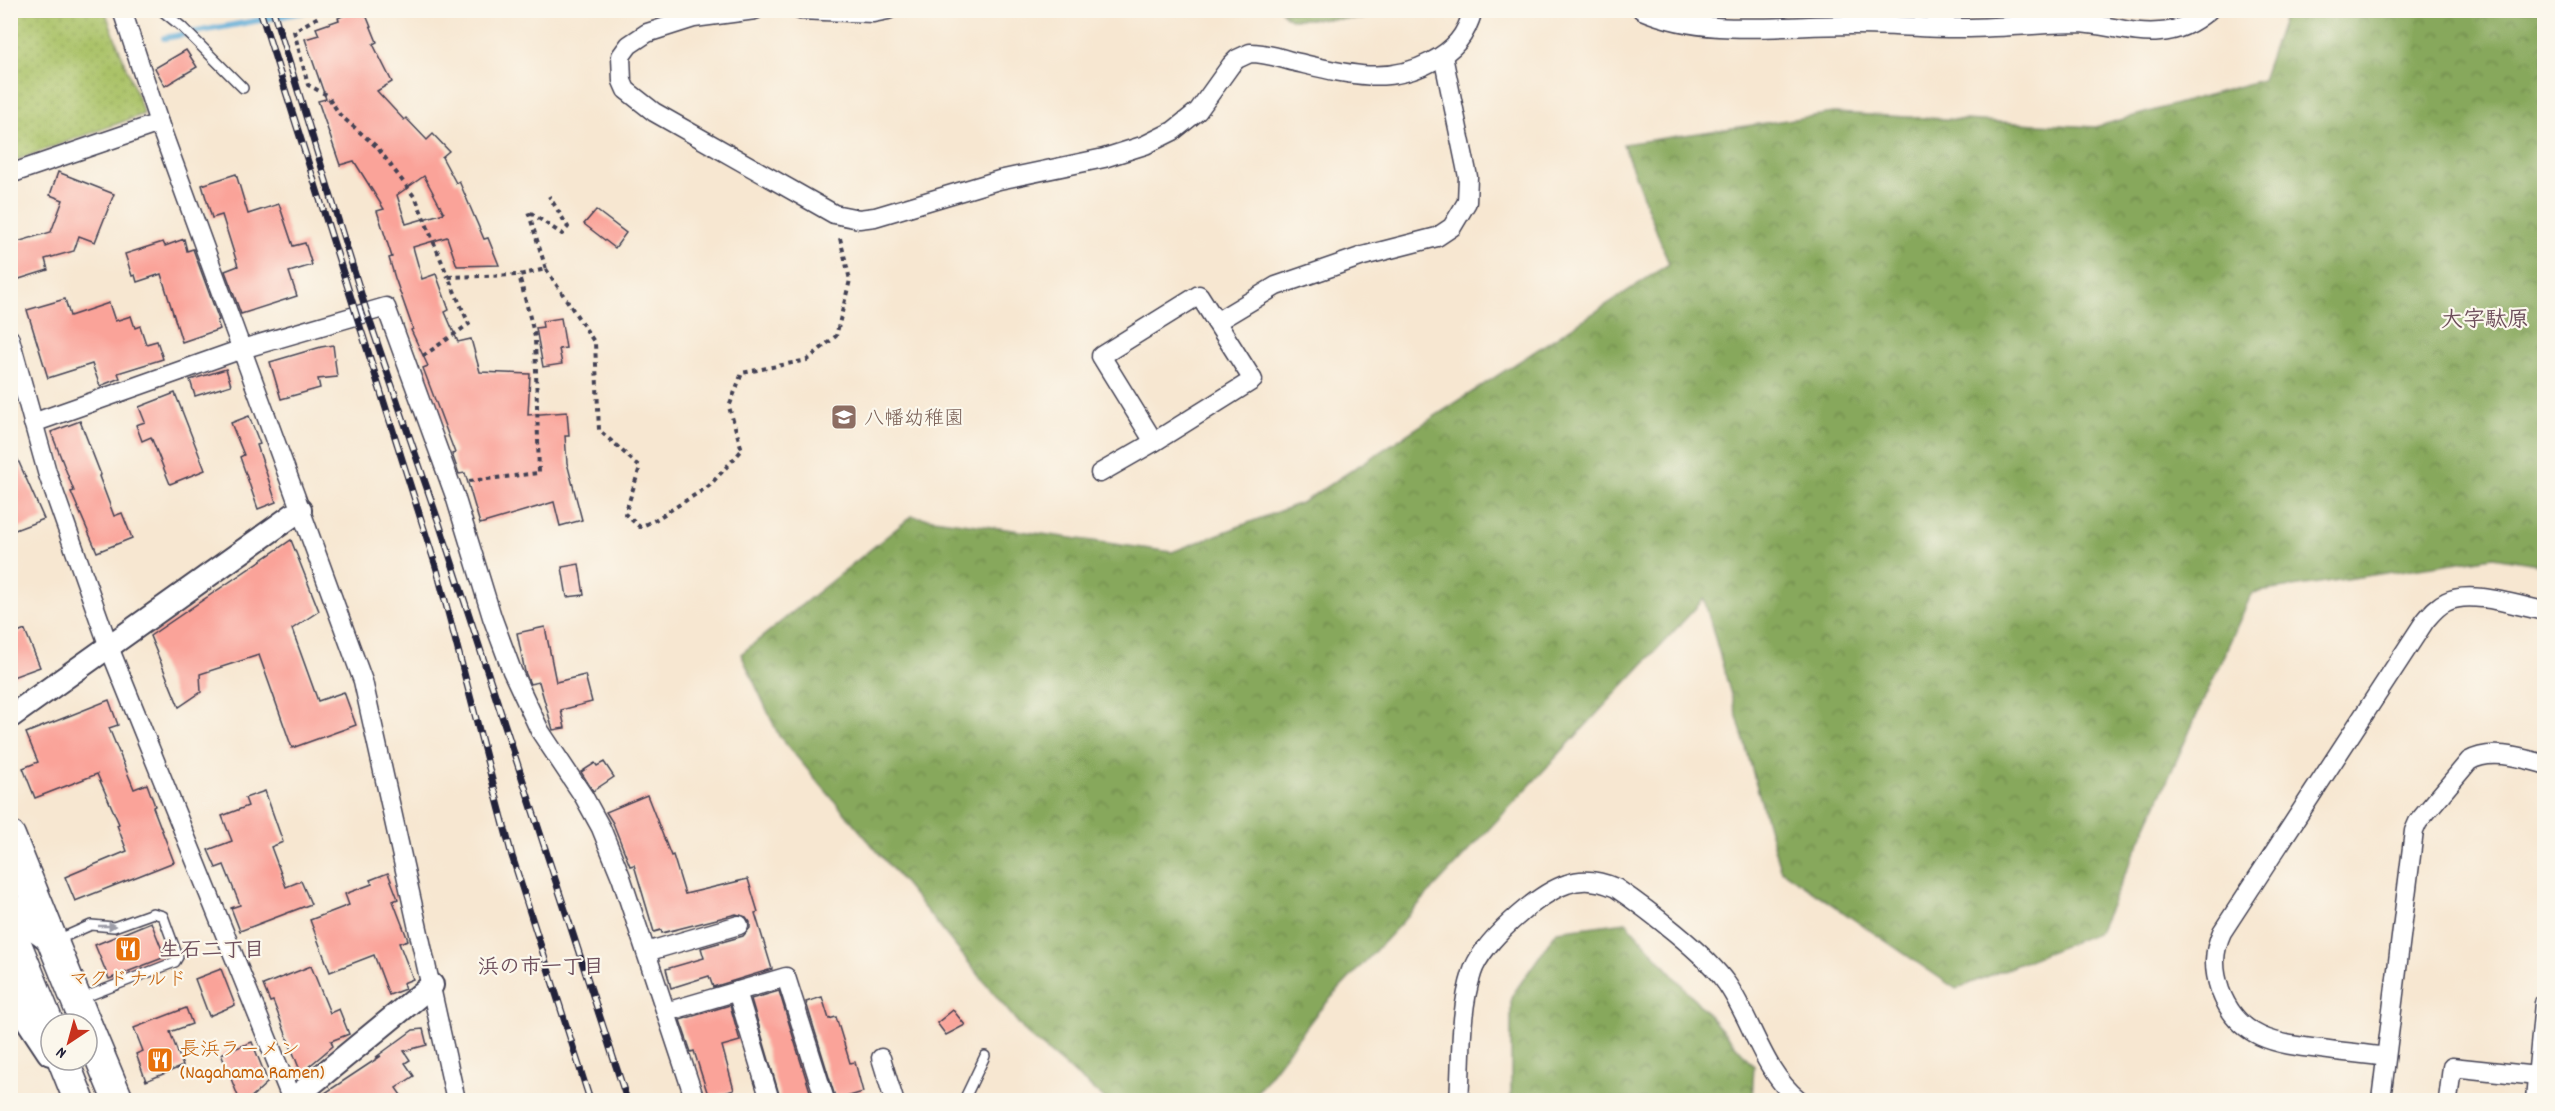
<svg xmlns="http://www.w3.org/2000/svg" width="2555" height="1111" font-family="Dekko,'Klee One',sans-serif">
  <defs>
    <pattern id="forest-crowns" width="20" height="18" patternUnits="userSpaceOnUse" patternTransform="scale(1.5)"><rect width="20" height="18" fill="#87a85c"/><path d="M2 6a3 3 0 1 1 6 0M12 15a3 3 0 1 1 6 0" fill="none" stroke="#6e884d"/></pattern>
    <pattern id="park-dots" width="8" height="8" patternUnits="userSpaceOnUse" patternTransform="scale(1.5)"><rect width="8" height="8" fill="#aac267"/><path d="M2 2h.1M6 6h.1" fill="none" stroke="#92a65a" stroke-width="1.8" stroke-linecap="round"/></pattern>
  </defs>
  <rect width="100%" height="100%" fill="#fbf7ec"/>
  <filter id="ink" filterUnits="userSpaceOnUse"><feTurbulence type="fractalNoise" baseFrequency=".0167" numOctaves="2"/><feDisplacementMap in="SourceGraphic" scale="12" xChannelSelector="R" yChannelSelector="G"/><feConvolveMatrix kernelMatrix="1 2 1 2 8 2 1 2 1" color-interpolation-filters="sRGB"/></filter>
  <filter id="wash" filterUnits="userSpaceOnUse"><feTurbulence type="fractalNoise" baseFrequency=".008" numOctaves="4" result="noise"/><feDisplacementMap in="SourceGraphic" scale="24" xChannelSelector="R" yChannelSelector="G"/><feGaussianBlur stdDeviation="1.35" result="paint"/><feColorMatrix in="noise" values="0 0 0 0 0 0 0 0 0 0 0 0 0 0 0 0 0 1.4 0 .05"/><feComposite in="paint" operator="in"/></filter>
  <g filter="url(#wash)">
    <rect width="100%" height="100%" fill="#f7e7d1"/>
    <g fill="url(#forest-crowns)" stroke="#54654c" stroke-width="1.5">
      <polygon points="1281,11 1369,11 1363,19 1290,19"/>
      <polygon points="2286,11 2544,11 2544,565 2493,557 2252,593 2099,932 1956,989 1780,869 1704,599 1317,1013 1251,1100 1106,1100 1027,1034 894,871 779,736 741,654 912,516 1172,552 1303,502 1669,264 1623,144 1834,113 2095,127 2262,80"/>
      <polygon points="1626,922 1754,1066 1752,1100 1511,1100 1511,997 1557,931"/>
    </g>
    <polygon fill="url(#park-dots)" stroke="#667251" stroke-width="1.5" points="11,10 105,11 144,114 11,162"/>
    <g fill="none" stroke-linecap="round" stroke-linejoin="round">
      <polyline stroke="#5daad6" stroke-width="6" points="164,38 303,12"/>
    </g>
    <g id="blocks">
      <g fill="#faa399" fill-rule="evenodd">
        <path d="M355,10h9l13,32 -4,2 19,38 -15,9 27,29 2,-2 21,22 6,-6 16,17 -7,6 14,26 3,-2 25,58 4,-1 11,27 -42,1 -10,-29 -34,10 9,32 14,-5 13,36 -4,2 13,30 13,-3 9,33 50,2 -2,41 39,-3 2,24h-4l2,27 15,57 -22,6 -6,-24 -74,22 -15,-51 -6,1 -7,-20 3,-1 -32,-85 5,-2 -17,-36 2,-1 -18,-51 -6,-20 3,-1 -15,-46 7,-2 -30,-48 -14,4 -22,-64 8,-2 -21,-60 14,-4 -3,-7 23,-8 -1,-2zM424,176l20,37 -38,11 -9,-29z"/>
        <polygon points="186,50 197,67 165,86 155,68"/>
        <polygon points="58,172 114,194 95,242 79,236 74,251 45,259 48,270 16,280 10,263 10,244 51,232 63,200 50,195"/>
        <polygon points="236,174 248,214 279,204 293,246 305,243 312,265 289,272 297,296 241,314 225,271 238,266 222,215 212,218 202,185"/>
        <polygon points="596,210 626,233 615,248 584,224"/>
        <polygon points="184,239 187,251 193,249 219,320 217,321 220,329 182,342 161,274 137,282 135,275 132,276 125,254 163,242 165,246"/>
        <polygon points="65,299 70,316 109,303 115,321 131,316 135,328 140,326 146,344 157,341 163,359 118,373 120,378 100,386 92,364 48,378 27,310"/>
        <polygon points="561,318 566,348 559,349 562,364 543,367 536,328 543,327 542,321"/>
        <polygon points="333,345 337,377 318,379 320,388 281,399 270,362 321,347"/>
        <polygon points="226,369 231,385 195,396 190,380"/>
        <polygon points="175,393 205,470 170,484 151,437 142,441 136,425 145,422 139,407"/>
        <polygon points="249,416 260,444 257,445 276,502 258,509 240,457 244,455 231,423"/>
        <polygon points="80,421 101,475 99,476 114,516 122,513 132,538 97,552 71,492 74,491 51,432"/>
        <polygon points="10,442 44,519 10,532"/>
        <polygon points="291,540 319,611 292,629 318,701 344,692 356,725 292,748 259,655 200,674 201,692 179,707 150,636"/>
        <polygon points="579,564 584,595 567,597 562,567"/>
        <polygon points="545,627 556,682 585,675 592,702 561,710 565,728 553,730 539,682 530,684 525,672 517,633"/>
        <polygon points="25,630 40,667 10,678 10,636"/>
        <polygon points="109,700 118,725 109,728 134,789 147,784 155,806 153,807 174,862 75,901 65,877 127,851 117,825 119,824 97,774 35,798 23,768 38,762 26,733"/>
        <polygon points="604,762 614,777 593,791 581,772 595,763 597,766"/>
        <polygon points="265,791 283,842 271,847 286,887 301,881 311,904 240,931 231,908 240,905 224,865 216,868 208,850 232,841 222,816 248,806 245,798"/>
        <polygon points="647,795 671,856 673,855 685,894 748,879 758,912 755,913 772,969 713,987 709,976 671,988 666,969 704,958 701,948 743,936 750,928 750,922 746,917 736,914 662,933 661,930 654,932 634,865 630,866 613,823 606,812"/>
        <polygon points="388,873 398,899 393,901 408,940 399,943 413,979 403,983 405,989 389,995 374,955 330,972 310,920 349,905 345,894 372,884 370,880"/>
        <polygon points="151,922 165,957 109,979 95,945"/>
        <polygon points="311,966 330,1013 339,1009 349,1034 331,1041 333,1046 301,1073 273,1001 270,1002 263,985"/>
        <polygon points="221,969 235,1005 209,1016 195,979"/>
        <polygon points="779,991 813,1101 781,1101 751,999"/>
        <polygon points="822,997 829,1019 836,1017 850,1063 855,1062 863,1092 836,1100 806,1002"/>
        <polygon points="730,1005 740,1041 722,1046 734,1090 709,1098 694,1051 691,1052 680,1020"/>
        <polygon points="186,1008 192,1024 170,1032 183,1066 146,1081 136,1054 143,1051 134,1028"/>
        <polygon points="953,1010 965,1025 946,1035 937,1023"/>
        <polygon points="423,1029 427,1045 404,1051 410,1060 405,1063 414,1076 396,1088 405,1101 313,1101 381,1056 376,1057 413,1030"/>
        <polygon points="252,1042 268,1082 247,1101 240,1101 221,1054"/>
      </g>
    </g>
  </g>
  <g filter="url(#ink)">
    <use href="#blocks" fill-opacity="0" stroke="#424052" stroke-width="1.5"/>
    <g fill="none" stroke-linecap="round" stroke-linejoin="round">
      <defs>
        <g id="service">
          <polyline points="161,10 182,27 243,88"/>
          <polyline points="57,940 91,925 114,927 153,913 163,916 178,957 175,962 80,999"/>
          <polyline points="964,1100 985,1056"/>
        </g>
        <g id="minor">
          <polyline points="122,10 159,123 363,681 456,1100"/>
          <path d="M755,10l-61,8 -47,15 -18,12 -8,11 1,25 4,9 28,22 180,102 25,5 16,-2 124,-37 105,-22 41,-13 28,-14 25,-20 33,-46 6,-6 13,-6c14,0 28,4 41,8 48,11 94,26 140,1 23,-12 35,-26 42,-52"/>
          <polyline points="799,10 873,13 888,10"/>
          <path d="M1642,10c68,29 143,14 215,15 33,0 67,3 100,3 39,0 78,-4 118,-5 28,0 57,12 85,9 19,-1 35,-10 49,-22"/>
          <polyline points="10,174 159,123"/>
          <polygon points="1199,295 1253,380 1154,442 1101,356"/>
          <polyline points="1216,322 1276,286 1363,256 1437,237 1452,227 1467,202 1468,177 1443,56"/>
          <polyline points="10,339 47,472 109,647 292,1100"/>
          <polyline points="33,423 242,349 386,307 455,496 492,617 512,671 540,731 584,797 601,828 621,877 695,1100"/>
          <polyline points="1100,473 1154,442"/>
          <polyline points="646,952 739,925"/>
          <polyline points="737,991 770,1100"/>
          <polyline points="666,1012 786,977 825,1100"/>
          <path d="M2386,1057c-21,-3 -43,-5 -65,-8 -45,-5 -83,-10 -101,-59 -7,-21 -7,-38 2,-58l203,-311c6,-7 12,-15 21,-19 24,-13 72,4 98,9"/>
          <polyline points="881,1058 894,1100"/>
          <path d="M1459,1100c3,-41 0,-87 13,-127 9,-30 65,-79 95,-89 16,-6 33,-3 49,4 31,21 90,66 111,96 25,36 36,88 72,116"/>
          <path d="M2381,1100l33,-269 4,-9 51,-61c21,-13 53,-3 75,3"/>
          <polyline points="2448,1100 2452,1067 2537,1076"/>
          <polyline points="2535,1100 2544,1003"/>
        </g>
        <g id="tertiary">
          <polyline points="10,717 300,510"/>
          <polyline points="292,1100 432,985"/>
        </g>
        <g id="primary">
          <polyline points="10,908 51,938"/>
          <polyline points="10,989 51,1051"/>
        </g>
        <g id="trunk">
          <polyline points="10,836 86,1024"/>
          <polyline points="10,929 51,1030"/>
          <polyline points="87,1026 118,1100"/>
          <polyline points="63,1060 79,1100"/>
        </g>
      </defs>
      <use href="#service" stroke="#424052" stroke-width="12"/>
      <use href="#minor" stroke="#424052" stroke-width="21"/>
      <use href="#tertiary" stroke="#424052" stroke-width="26"/>
      <use href="#primary" stroke="#424052" stroke-width="32"/>
      <use href="#trunk" stroke="#424052" stroke-width="33"/>
      <g stroke="#424052" stroke-width="4" stroke-dasharray="4.5 4.5" stroke-linecap="butt">
        <polyline points="320,10 320,16 294,31 308,85 327,95 340,115 377,147 416,199 448,277"/>
        <polyline points="546,269 595,343 599,430 640,467 625,514 640,527 655,520 709,486 742,450 729,407 742,373 807,360 836,336 850,280 839,234"/>
        <polyline points="423,356 469,324 448,277 519,275 546,269 528,211 562,234 568,227 549,196"/>
        <polyline points="469,481 539,473 535,337 519,275"/>
      </g>
      <use href="#service" stroke="#fff" stroke-width="9"/>
      <use href="#minor" stroke="#fff" stroke-width="18"/>
      <use href="#tertiary" stroke="#fff" stroke-width="22"/>
      <use href="#primary" stroke="#fff" stroke-width="28"/>
      <use href="#trunk" stroke="#fff" stroke-width="30"/>
      <defs>
        <g id="rail">
          <polyline points="260,10 437,570 512,856 590,1100"/>
          <polyline points="273,10 367,313 440,526 627,1100"/>
        </g>
      </defs>
      <use href="#rail" stroke="#22223b" stroke-width="7"/>
      <use href="#rail" stroke="#fbf7ec" stroke-width="4.5" stroke-dasharray="14" stroke-linecap="butt"/>
    </g>
    <defs><path id="oneway-solid" d="M-6-.8H1V-3.2L6.5 0L1 3.2V.8H-6Z" transform="scale(1.5)"/></defs>
    <use fill="#9c9ca7" href="#oneway-solid" transform="translate(107 926)"/>
  </g>
  <defs>
    <symbol id="school-square" viewBox="-11 -11 22 22"><rect x="-9" y="-9" width="18" height="18" rx="4" fill="#8d6e63" stroke="#fbf7ec"/><path d="M0-5L7-2L0 1L-7-2ZM-4 1L0 2.5L4 1V4Q0 6-4 4Z" fill="#fff"/></symbol>
    <symbol id="restaurant-square" viewBox="-11 -11 22 22"><rect x="-9" y="-9" width="18" height="18" rx="4" fill="#e8710a" stroke="#fbf7ec"/><path d="M-5-6h1v4h1v-4h1v4h1v-4h1v5L-1.5 .5V6h-2V.5L-5-1ZM5-6V6H3V1.5H1.5Q1.5-4 5-6Z" fill="#fff"/></symbol>
  </defs>
  <g fill-rule="evenodd">
    <use href="#school-square" x="829" y="402" width="30" height="30"/>
    <use href="#restaurant-square" x="113" y="934" width="30" height="30"/>
    <use href="#restaurant-square" x="145" y="1045" width="30" height="30"/>
  </g>
  <g text-anchor="middle" stroke-width="4.5" stroke-linejoin="round" paint-order="stroke">
    <g font-size="20" fill="#785e54" stroke="#fbf7ec" text-anchor="start">
      <text x="864" y="424">八幡幼稚園</text>
    </g>
    <g font-size="20" fill="#c56008" stroke="#fbf7ec">
      <text x="128" y="985">マクドナルド</text>
      <text x="180" y="1055" text-anchor="start">長浜ラーメン<tspan x="180" dy="23">(Nagahama Ramen)</tspan></text>
    </g>
    <g font-size="21" font-weight="bold" fill="#6e4f5c" stroke="#fbf7ec">
      <text x="212" y="956">生石二丁目</text>
      <text x="541" y="973">浜の市一丁目</text>
    </g>
    <g font-size="22" font-weight="bold" fill="#6e4f5c" stroke="#fbf7ec">
      <text x="2485" y="326">大字駄原</text>
    </g>
  </g>
  <rect width="2555" height="1111" fill="none" stroke="#fbf7ec" stroke-width="36"/>
  <g transform="translate(69 1042) rotate(216)"><circle r="28" fill="#fbf7ec" stroke="#a4a2a5" stroke-width="1.5"/>
  <path d="M0-4.5L10 22L0 15L-10 22Z" fill="#c8321e"/>
  <text y="-9" font-size="16" font-weight="bold" text-anchor="middle" fill="#22223b">N</text>
  </g>
</svg>
